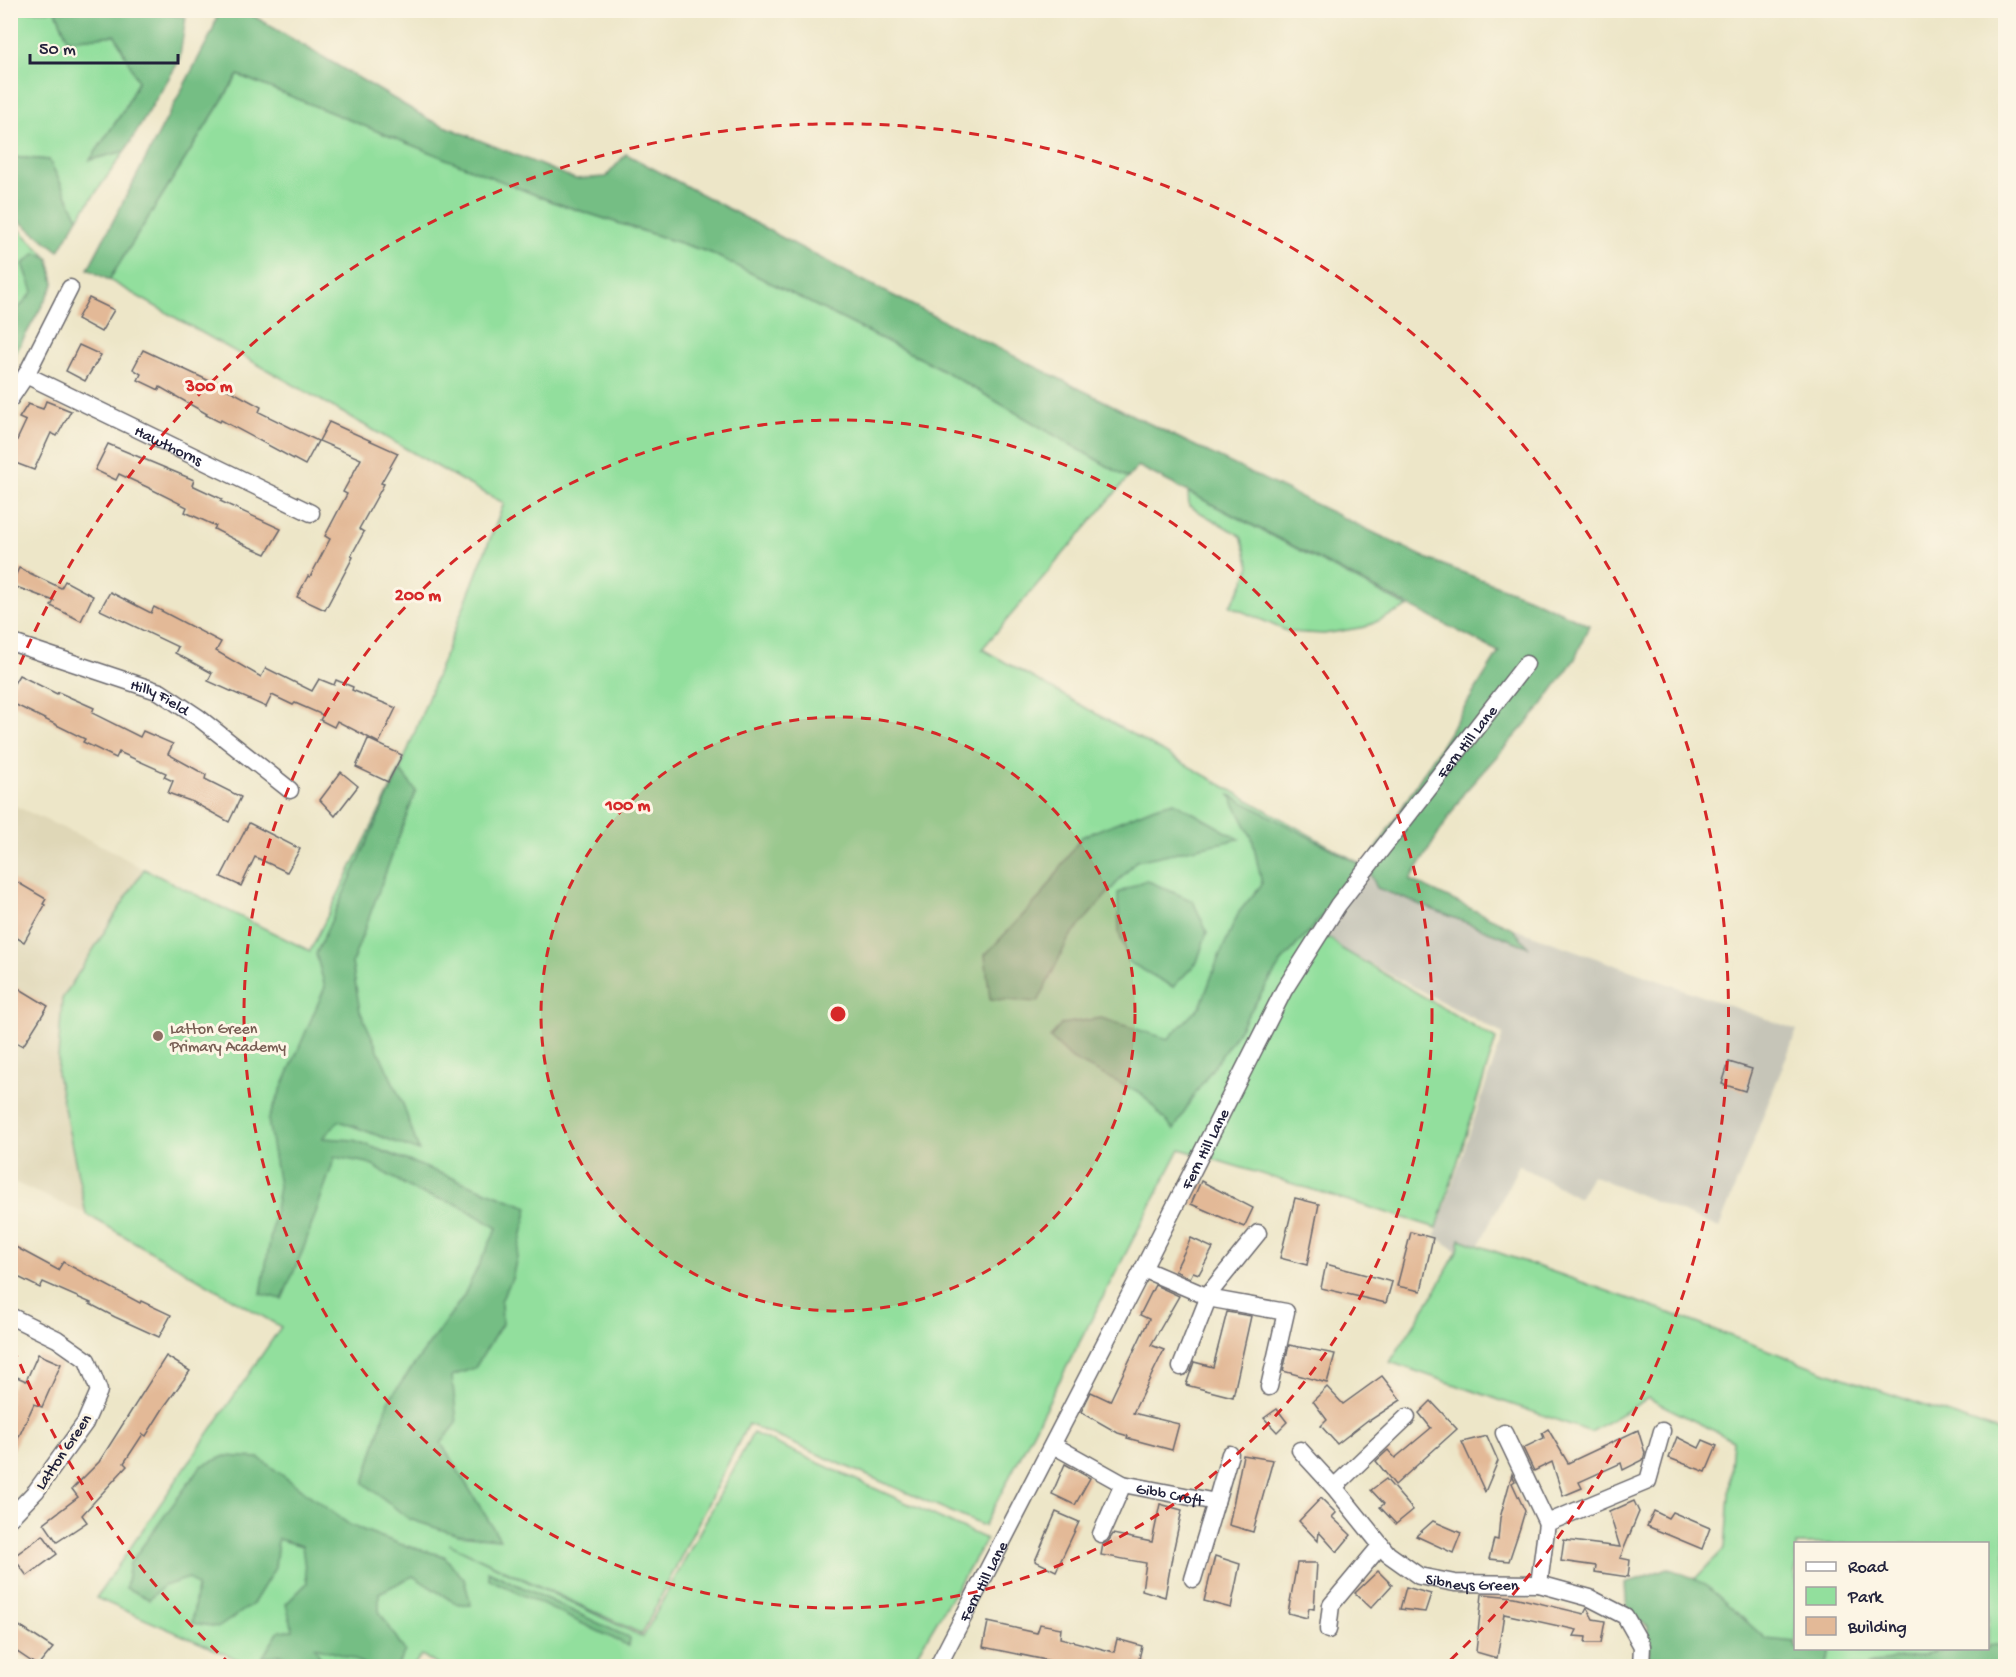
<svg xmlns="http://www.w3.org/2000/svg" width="2016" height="1677" font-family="'Gochi Hand',sans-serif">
  <rect width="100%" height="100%" fill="#fcf5e5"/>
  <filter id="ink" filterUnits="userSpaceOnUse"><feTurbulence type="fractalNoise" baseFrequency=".0167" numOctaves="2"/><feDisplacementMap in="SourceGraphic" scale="12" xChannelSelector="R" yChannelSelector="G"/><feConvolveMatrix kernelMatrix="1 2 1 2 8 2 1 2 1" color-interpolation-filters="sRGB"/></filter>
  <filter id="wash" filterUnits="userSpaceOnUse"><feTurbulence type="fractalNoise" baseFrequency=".008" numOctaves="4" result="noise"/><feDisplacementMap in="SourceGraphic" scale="24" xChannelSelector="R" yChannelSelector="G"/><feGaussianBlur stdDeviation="1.35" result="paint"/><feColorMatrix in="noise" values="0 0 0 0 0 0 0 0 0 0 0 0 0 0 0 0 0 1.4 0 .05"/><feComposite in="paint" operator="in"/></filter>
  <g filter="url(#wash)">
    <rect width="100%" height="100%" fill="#ede6c8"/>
    <polygon fill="#dfd7b7" points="11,804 107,848 219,913 86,1214 11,1181"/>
    <polygon fill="#c6c5b8" points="1367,867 1377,888 1527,946 1512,928 1797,1030 1719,1228 1592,1175 1579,1198 1519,1165 1479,1245 1461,1239 1457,1251 1435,1236 1503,1034 1342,949 1331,939 1317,936"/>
    <g fill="#92df9d" stroke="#5a806c" stroke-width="1.5" fill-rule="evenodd">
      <polygon points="10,11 56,11 68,40 115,35 138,81 124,110 91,159 125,151 78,218 49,160 11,157"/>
      <polygon points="238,75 553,202 711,253 934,365 1128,478 982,649 1361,864 1317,936 1331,939 1342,949 1496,1039 1437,1228 1180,1149 984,1526 748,1424 642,1634 449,1544 643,1637 753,1433 986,1539 910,1666 439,1666 422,1655 413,1666 253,1666 96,1598 281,1327 86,1214 57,1074 62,999 144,869 310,951 400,770 504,503 468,484 109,280"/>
      <polygon points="11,221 49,259 54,284 11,361"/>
      <polygon points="1188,492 1408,607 1365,627 1324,634 1289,632 1230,606 1243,584 1250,566 1241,536 1189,506"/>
      <path d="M1460,1239l215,76 151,57 179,61v233h-356l-1,-39 77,-79 8,-108 -85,-42 -57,34 -201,-70 43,-67 25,-45zM1796,1544h192v104h-192z"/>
    </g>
    <g fill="#75be84" stroke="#4c7060" stroke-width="1.5">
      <polygon points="56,11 165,11 171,15 186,17 179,61 125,151 90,160 124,110 138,81 115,35 68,40"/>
      <polygon points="219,11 245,11 430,120 575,179 606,177 626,154 854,276 1150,424 1430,560 1527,597 1589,625 1575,659 1539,709 1463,794 1410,880 1512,928 1529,947 1377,888 1367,867 1365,867 1280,964 1231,1042 1192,1098 1174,1130 1143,1095 1072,1059 1050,1038 1061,1024 1101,1018 1168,1039 1201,1005 1218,959 1239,912 1262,884 1252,838 1230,795 1365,867 1499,652 1138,466 1128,478 934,365 711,253 553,202 238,75 109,280 88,269 212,32"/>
      <polygon points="11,157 49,160 78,218 59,251 11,215"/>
      <polygon points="36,253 49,259 54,284 11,361 11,318 33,291 23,264"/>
      <polygon points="400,770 416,791 352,963 360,1011 403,1104 419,1151 339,1121 323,1138 354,1140 528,1207 512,1279 501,1301 502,1324 475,1368 452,1376 457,1423 441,1443 500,1539 458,1535 409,1519 364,1483 388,1401 463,1297 497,1228 459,1205 417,1192 368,1163 335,1157 303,1250 282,1299 261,1294 279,1186 268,1120 325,987 316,954"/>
      <polygon points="1174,802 1239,839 1136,861 1069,938 1038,1002 990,999 985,955 1042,895 1081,837 1155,807"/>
      <polygon points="1146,880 1193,901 1207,932 1197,962 1173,987 1129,962 1119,933 1118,893"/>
      <polygon points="225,1456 259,1458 350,1525 400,1544 444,1556 464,1579 471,1605 455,1603 413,1576 379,1593 379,1611 405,1651 397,1666 366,1666 353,1658 315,1647 325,1666 296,1666 282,1654 262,1658 279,1631 293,1630 286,1604 307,1583 302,1546 278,1539 275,1568 253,1604 219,1627 192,1623 197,1586 189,1578 164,1586 149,1599 126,1588 130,1563 201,1466"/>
      <polygon points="1667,1568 1693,1578 1707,1586 1766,1639 1795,1642 1796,1648 1831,1649 1825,1666 1649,1666 1648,1627 1627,1611 1625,1584"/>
      <polygon points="488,1571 630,1638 629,1646 489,1579"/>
      <path d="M1997,1644l8,7v15h-139l2,-2c40,-7 79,-16 120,-16v-3z"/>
    </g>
    <g id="blocks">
      <g fill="#e3b997">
        <polygon points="89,298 114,310 101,332 77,319"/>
        <polygon points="79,345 101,355 85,381 66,371"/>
        <polygon points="143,350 233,392 261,407 259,412 318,441 305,465 221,420 220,422 206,415 207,414 160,387 159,390 138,380 141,374 133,369"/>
        <polygon points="46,401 71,411 57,436 51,433 34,470 10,461 10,455 26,421 19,418 28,404 43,409"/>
        <polygon points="329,422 398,453 381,483 384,484 359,529 364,532 351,556 353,557 325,610 297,597 308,576 310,577 330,539 325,536 347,494 343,492 361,459 319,441"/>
        <polygon points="108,444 194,480 192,485 222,499 220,501 281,529 266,554 245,545 214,529 216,526 185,512 187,507 147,487 119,474 116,480 95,470"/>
        <polygon points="19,568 61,588 65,581 93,596 81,621 51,606 54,601 11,585"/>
        <polygon points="110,592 151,613 154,607 221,642 216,651 261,677 266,668 312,691 319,679 334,685 336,680 353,687 352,690 396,708 379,743 337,721 334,727 320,720 323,715 295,703 293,705 272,695 266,707 208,681 212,673 175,653 178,647 100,610"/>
        <polygon points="19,675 57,694 58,692 94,708 92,713 140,737 143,731 173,744 168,754 206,775 205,779 241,797 229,822 193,802 168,793 173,781 164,777 166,773 119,752 116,758 83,742 85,739 10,702 10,690"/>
        <polygon points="368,739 402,755 388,782 356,767"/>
        <polygon points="341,772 358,786 335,816 320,800"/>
        <polygon points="249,823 300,849 287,872 255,857 241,886 221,877"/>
        <polygon points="10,878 46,899 43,904 45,905 24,942 10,934"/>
        <polygon points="10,983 48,1006 23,1046 10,1039"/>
        <polygon points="1729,1062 1752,1069 1745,1091 1722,1084"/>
        <polygon points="1201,1181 1253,1208 1244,1227 1191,1204"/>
        <polygon points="1295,1198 1319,1204 1307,1265 1280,1258"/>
        <polygon points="1411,1232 1433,1238 1421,1291 1397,1286"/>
        <polygon points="1191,1238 1213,1248 1199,1274 1193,1272 1190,1278 1175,1271"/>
        <polygon points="10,1244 58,1270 63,1262 140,1303 141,1301 171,1315 159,1337 115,1317 90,1304 91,1303 43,1282 40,1288 10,1273"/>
        <polygon points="1326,1264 1392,1282 1386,1303 1321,1288"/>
        <polygon points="1155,1285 1179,1296 1151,1345 1164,1350 1133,1413 1179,1424 1172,1450 1127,1438 1128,1436 1118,1433 1081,1412 1091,1392 1110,1401 1149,1319 1140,1315"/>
        <polygon points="1227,1312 1251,1316 1233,1397 1186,1385 1194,1362 1213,1367"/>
        <polygon points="1289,1345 1335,1354 1327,1383 1283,1371"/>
        <polygon points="38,1354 61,1364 42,1407 34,1404 10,1456 10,1391 17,1377 26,1381"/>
        <polygon points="166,1356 190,1371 164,1407 146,1436 143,1434 124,1463 127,1466 82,1515 87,1522 57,1542 44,1523 78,1497 72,1489 99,1462"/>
        <polygon points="1382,1376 1401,1400 1369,1421 1368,1420 1337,1444 1321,1426 1327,1420 1313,1401 1327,1387 1343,1404"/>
        <polygon points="1431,1401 1457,1429 1395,1485 1376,1461 1388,1450 1395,1458 1431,1428 1419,1413"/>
        <polygon points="1277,1409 1287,1422 1277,1432 1264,1418"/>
        <polygon points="1548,1429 1568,1463 1638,1430 1645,1453 1643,1460 1623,1470 1621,1463 1579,1482 1582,1488 1563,1496 1552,1462 1534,1471 1523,1448 1544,1438 1542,1433"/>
        <polygon points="1487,1436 1498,1461 1485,1492 1462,1442"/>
        <polygon points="1677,1437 1699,1448 1703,1440 1717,1446 1706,1472 1669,1458"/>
        <polygon points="1243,1455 1273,1460 1253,1532 1229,1525"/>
        <polygon points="1065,1464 1090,1478 1075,1505 1052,1494"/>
        <polygon points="1512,1474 1515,1481 1512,1483 1525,1511 1520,1528 1509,1561 1489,1559 1494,1539 1498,1540 1500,1518"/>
        <polygon points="1386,1479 1413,1510 1396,1524 1380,1507 1384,1504 1371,1490"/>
        <polygon points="1321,1498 1336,1513 1332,1517 1351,1535 1337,1552 1319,1532 1318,1541 1299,1521"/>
        <polygon points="1634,1501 1639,1512 1620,1558 1630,1560 1628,1577 1595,1572 1596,1566 1561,1561 1564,1540 1620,1547 1609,1512"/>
        <polygon points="1160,1504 1182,1510 1172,1557 1165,1597 1142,1590 1146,1563 1101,1555 1103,1544 1108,1542 1113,1534 1152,1542"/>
        <polygon points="1654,1511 1668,1518 1672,1512 1710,1528 1702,1549 1647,1526"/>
        <polygon points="1056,1512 1079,1522 1056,1571 1035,1561"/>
        <polygon points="1433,1521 1461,1533 1453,1553 1416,1536"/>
        <polygon points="43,1535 57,1554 27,1576 13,1557"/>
        <polygon points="1215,1556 1240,1564 1231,1608 1204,1601"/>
        <polygon points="1297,1563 1317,1563 1314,1609 1309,1608 1307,1618 1288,1613"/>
        <polygon points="1378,1571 1392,1585 1371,1608 1355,1593"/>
        <polygon points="1406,1587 1431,1594 1425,1612 1400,1609"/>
        <polygon points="1482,1594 1514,1597 1584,1614 1587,1608 1593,1619 1605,1621 1601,1643 1585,1643 1586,1637 1574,1636 1577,1630 1504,1614 1497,1658 1476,1652"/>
        <polygon points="10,1620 53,1648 38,1666 10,1647"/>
        <polygon points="988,1622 1037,1633 1040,1624 1061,1628 1060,1638 1114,1652 1117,1639 1142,1646 1139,1659 1147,1661 1147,1666 1075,1666 983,1647"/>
      </g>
    </g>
  </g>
  <g filter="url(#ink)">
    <use href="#blocks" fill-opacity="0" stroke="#69676c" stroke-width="1.5"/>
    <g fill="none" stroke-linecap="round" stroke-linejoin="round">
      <defs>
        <g id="minor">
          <path id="s1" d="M26,375l285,138"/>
          <polyline points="10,399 26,375 70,288"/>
          <path id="s2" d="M10,642l150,50 39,26 91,72"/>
          <polyline points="1143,1269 1213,1299 1286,1312 1269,1387"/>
          <polyline points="10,1316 57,1339 87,1360 99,1391 85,1423 36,1491 10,1518"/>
          <polyline points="1181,1367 1211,1291 1258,1233"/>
          <polyline points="1504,1433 1547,1523"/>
          <path id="s3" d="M1053,1445l70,39 93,18 14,-48"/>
          <path id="s4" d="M1300,1450l34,37 54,67 31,22 36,7 84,1 51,14 35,18 17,30 -1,20"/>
          <polyline points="1334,1487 1407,1417"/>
          <polyline points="1101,1534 1123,1484"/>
          <polyline points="1193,1579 1216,1502"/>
          <polyline points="1539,1584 1547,1523 1648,1481 1662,1431"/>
          <polyline points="1328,1630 1331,1605 1381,1545"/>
          <path id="s5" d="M938,1666l205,-397 141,-279 54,-85 188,-241"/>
        </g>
      </defs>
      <use href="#minor" stroke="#69676c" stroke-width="19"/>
      <use href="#minor" stroke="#fff" stroke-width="16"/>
    </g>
  </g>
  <circle cx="838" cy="1014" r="297" fill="#d62828" fill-opacity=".12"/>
  <g fill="none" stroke="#d62828" stroke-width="3" stroke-dasharray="10 8">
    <circle cx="838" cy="1014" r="297"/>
    <circle cx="838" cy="1014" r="594"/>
    <path d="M231 1665A890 890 0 0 1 13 1347M13 681A890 890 0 1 1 1445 1665"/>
  </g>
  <circle fill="#8d6e63" stroke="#fcf5e5" stroke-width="2" cx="158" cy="1036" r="6"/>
  <g text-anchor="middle" stroke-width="6" stroke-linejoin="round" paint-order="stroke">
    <g font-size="16" fill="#22223b" stroke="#fcf5e5">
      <text dy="6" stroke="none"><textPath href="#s1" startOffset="159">Hawthorns</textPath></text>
      <text dy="6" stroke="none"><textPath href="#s2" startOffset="160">Hilly Field</textPath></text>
      <text dy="6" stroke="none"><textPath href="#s5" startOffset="1068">Fern Hill Lane</textPath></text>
      <text dy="6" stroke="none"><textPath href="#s5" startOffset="582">Fern Hill Lane</textPath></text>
      <text transform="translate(62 1451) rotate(-56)" y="6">Latton Green</text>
      <text dy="6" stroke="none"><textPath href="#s3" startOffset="128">Gibb Croft</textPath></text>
      <text dy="6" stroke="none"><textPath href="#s4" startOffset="228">Sibneys Green</textPath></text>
      <text dy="6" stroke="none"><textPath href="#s5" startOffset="96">Fern Hill Lane</textPath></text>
    </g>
    <g font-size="16" fill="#785e54" stroke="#fcf5e5" text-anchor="start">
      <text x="170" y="1033">Latton Green<tspan x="170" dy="18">Primary Academy</tspan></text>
    </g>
  </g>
  <circle cx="838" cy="1014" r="9" fill="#d62828" stroke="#fcf5e5" stroke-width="3"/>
  <g font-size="18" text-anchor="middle" font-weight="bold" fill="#d62828" stroke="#fcf5e5" stroke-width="6" stroke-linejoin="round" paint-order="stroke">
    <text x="209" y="391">300 m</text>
    <text x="418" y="600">200 m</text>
    <text x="628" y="810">100 m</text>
  </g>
  <rect width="2016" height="1677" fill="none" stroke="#fcf5e5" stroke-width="36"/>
  <rect x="1794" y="1542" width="195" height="108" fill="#fcf5e5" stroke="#a5a1a1" stroke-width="1.5"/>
  <rect x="1806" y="1562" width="30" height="9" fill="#ffffff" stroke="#a5a1a1" stroke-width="1.5"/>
  <text x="1848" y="1572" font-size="18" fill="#22223b">Road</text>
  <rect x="1806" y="1587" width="30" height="18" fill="#92df9d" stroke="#a5a1a1" stroke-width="1.5"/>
  <text x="1848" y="1602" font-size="18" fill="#22223b">Park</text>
  <rect x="1806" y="1617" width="30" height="18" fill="#e3b997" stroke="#a5a1a1" stroke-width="1.5"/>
  <text x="1848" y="1632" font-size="18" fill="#22223b">Building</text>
  <path d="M30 54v9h148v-9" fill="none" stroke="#22223b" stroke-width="3"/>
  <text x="39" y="54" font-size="18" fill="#22223b" stroke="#fcf5e5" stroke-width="4.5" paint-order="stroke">50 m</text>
</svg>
